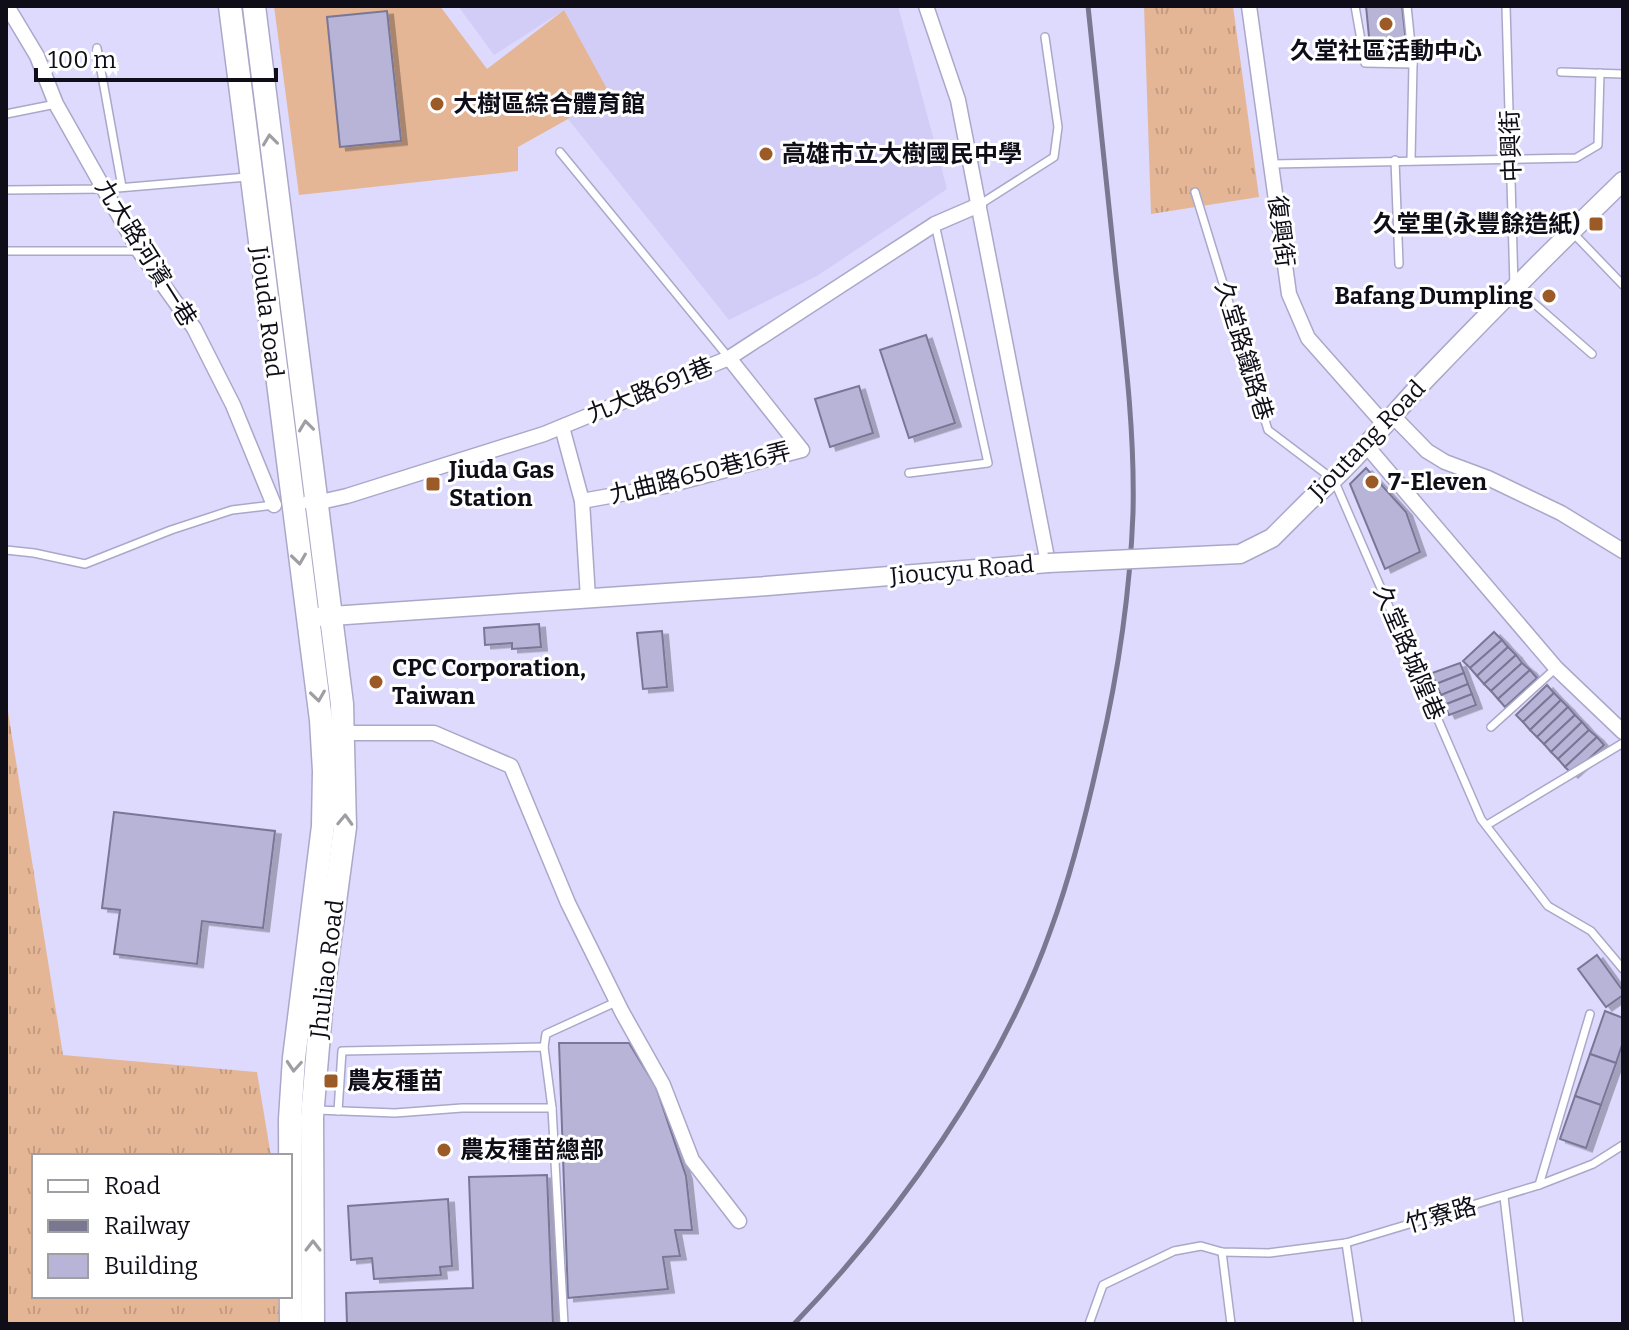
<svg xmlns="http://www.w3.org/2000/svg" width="1629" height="1330" font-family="Bitter,'Noto Sans TC',serif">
  <defs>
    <pattern id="grass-tufts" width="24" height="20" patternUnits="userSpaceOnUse" patternTransform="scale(2)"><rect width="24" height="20" fill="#e4b696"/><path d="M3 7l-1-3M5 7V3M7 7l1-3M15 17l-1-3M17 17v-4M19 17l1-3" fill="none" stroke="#c29b81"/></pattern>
    <filter id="shadow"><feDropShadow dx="6" dy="3.5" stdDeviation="0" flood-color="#0004"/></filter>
  </defs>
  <rect width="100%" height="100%" fill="#dddafe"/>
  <polygon fill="#d1cdf7" points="458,6 898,6 947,189 817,276 729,320 568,119 606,89 564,10 494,55"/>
  <g fill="url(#grass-tufts)">
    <polygon points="1144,6 1233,6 1259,197 1151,214"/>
    <polygon points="6,699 63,1055 257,1072 271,1156 34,1156 34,1296 290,1296 297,1324 6,1324"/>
  </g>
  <polygon fill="#e4b696" points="274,6 440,6 487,69 564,10 607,89 568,119 518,147 518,171 299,195"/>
  <g fill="#b7b4d7" stroke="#797796" stroke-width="2" filter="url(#shadow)">
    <polygon points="1366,6 1402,6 1406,43 1370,47"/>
    <polygon points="387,11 401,141 340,147 327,17"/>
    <polygon points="926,335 955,423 909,438 880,350"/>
    <polygon points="859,386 873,433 830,447 815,399"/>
    <polygon points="1366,468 1406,512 1420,552 1385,569 1350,484"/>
    <polygon points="539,624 541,647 512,649 512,643 485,645 484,628"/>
    <polygon points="662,631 667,687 643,689 637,633"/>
    <polygon points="1494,632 1502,640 1470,668 1463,661"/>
    <polygon points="1502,640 1508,647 1477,676 1470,668"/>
    <polygon points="1508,647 1516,655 1484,684 1477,676"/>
    <polygon points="1516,655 1522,663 1491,691 1484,684"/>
    <polygon points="1460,663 1464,673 1436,684 1432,673"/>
    <polygon points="1522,663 1530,670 1498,699 1491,691"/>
    <polygon points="1530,670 1537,678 1505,707 1498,699"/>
    <polygon points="1464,673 1468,684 1441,695 1436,684"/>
    <polygon points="1468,684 1472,694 1444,705 1441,695"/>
    <polygon points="1547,685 1554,693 1523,722 1516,715"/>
    <polygon points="1554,693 1561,700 1530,730 1523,722"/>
    <polygon points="1472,694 1476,705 1449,715 1444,705"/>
    <polygon points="1561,700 1568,707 1537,737 1530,730"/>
    <polygon points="1568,707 1575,715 1544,744 1537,737"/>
    <polygon points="1575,715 1582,722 1551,752 1544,744"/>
    <polygon points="1582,722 1589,730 1558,759 1551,752"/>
    <polygon points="1589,730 1597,737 1565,767 1558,759"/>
    <polygon points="1597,737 1604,745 1572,774 1565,767"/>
    <polygon points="114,812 275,831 263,928 202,921 197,964 114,954 120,910 102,908"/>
    <polygon points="1597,955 1623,991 1623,995 1606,1007 1578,969"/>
    <polygon points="1605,1011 1623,1018 1623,1042 1616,1063 1590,1054"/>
    <polygon points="559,1043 629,1043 656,1087 686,1176 692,1230 675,1230 680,1256 663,1257 668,1289 568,1298"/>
    <polygon points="1590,1054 1616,1063 1601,1105 1575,1096"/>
    <polygon points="1575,1096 1601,1105 1586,1148 1560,1139"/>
    <polygon points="547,1175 553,1324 347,1324 346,1293 473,1288 469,1177"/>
    <polygon points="448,1199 452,1266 440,1267 441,1275 374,1279 372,1258 351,1260 348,1206"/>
  </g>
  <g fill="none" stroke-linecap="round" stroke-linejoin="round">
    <defs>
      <g id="service">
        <polyline points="1355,6 1365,63 1413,64"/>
        <polyline points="1407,6 1413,64 1411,159"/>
        <polyline points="1506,6 1514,286 1592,354"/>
        <polyline points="97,48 122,187"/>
        <polyline points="1561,72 1623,74"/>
        <polyline points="6,114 56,104"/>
        <polyline points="560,152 729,358"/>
        <polyline points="1395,160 1399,264"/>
        <polyline points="1273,164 1576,158 1598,145 1600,73"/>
        <polyline points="6,190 106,189 247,177"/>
        <polyline points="1195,192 1268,430 1334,480 1481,819 1548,906 1591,931 1623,969"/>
        <polyline points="979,205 1054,157 1058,127 1045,37"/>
        <polyline points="1572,232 1623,285"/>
        <polyline points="6,251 137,251"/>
        <polyline points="909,473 988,463 935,224"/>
        <polyline points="6,550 34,553 85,564 171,530 232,510 274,505"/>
        <polyline points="1491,727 1556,668"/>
        <polyline points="1487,825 1623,743"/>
        <polyline points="544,1047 546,1034 616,1002"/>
        <polyline points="317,1110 395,1113 462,1108 552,1108"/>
        <polyline points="338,1111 342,1051 544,1047 552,1108 564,1324"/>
        <polyline points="1539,1185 1590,1014"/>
        <polyline points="1504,1197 1519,1324"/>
        <polyline points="1346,1243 1358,1324"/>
        <polyline points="1222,1252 1231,1324"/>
        <polyline points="1089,1324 1103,1285 1174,1251 1201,1246 1222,1252 1269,1253 1346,1243 1539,1185 1593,1164 1623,1145"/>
      </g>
      <g id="minor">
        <polyline points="7,6 37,56 56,104 139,251 194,328 233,405 274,505"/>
        <polyline points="926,6 958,100 1048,563"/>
        <polyline points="1249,6 1289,294 1308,338 1385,425"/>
        <polyline points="1392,415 1427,451 1445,462 1488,478 1561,513 1623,551"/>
        <polyline points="562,427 582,501 588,598"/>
        <polyline points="1365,444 1556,668 1623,732"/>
        <polyline points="582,501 665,486 802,450 729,358"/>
        <polyline points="309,502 316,503 347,496 544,434 729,358 935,224 979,205"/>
        <polyline points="344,733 434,733 511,766 568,903 622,1012 663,1085 692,1160 739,1221"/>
      </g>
      <g id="tertiary">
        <path d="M1310,500c42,-35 77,-79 114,-119 65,-68 131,-134 199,-200"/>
        <polyline points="317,617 754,587 1048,563"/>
      </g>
      <g id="primary">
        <polyline points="230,6 321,720 324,771 323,826 294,1058 290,1119 291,1324"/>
        <polyline points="254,6 342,704 345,827 322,999 312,1117 313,1324"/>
      </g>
    </defs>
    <use href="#service" stroke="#aaa8c9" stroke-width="10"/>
    <use href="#minor" stroke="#aaa8c9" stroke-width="17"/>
    <use href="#tertiary" stroke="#aaa8c9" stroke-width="21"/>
    <use href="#primary" stroke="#aaa8c9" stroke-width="25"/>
    <use href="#service" stroke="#fff" stroke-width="7"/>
    <use href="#minor" stroke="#fff" stroke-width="14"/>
    <use href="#tertiary" stroke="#fff" stroke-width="18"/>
    <use href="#primary" stroke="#fff" stroke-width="22"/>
    <path stroke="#7a7890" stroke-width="5" d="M794,1324c104,-108 207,-253 257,-395 21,-57 36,-118 49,-177 18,-78 30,-159 33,-239 2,-80 -8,-160 -17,-239 -9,-90 -19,-179 -28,-268"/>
    <defs>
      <polyline id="tertiary-bridge" points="1048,563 1240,554 1272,538 1310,500"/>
    </defs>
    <use href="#tertiary-bridge" stroke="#aaa8c9" stroke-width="21" stroke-linecap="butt"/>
    <use href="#tertiary-bridge" stroke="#fff" stroke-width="18"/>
  </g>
  <defs><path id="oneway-chevron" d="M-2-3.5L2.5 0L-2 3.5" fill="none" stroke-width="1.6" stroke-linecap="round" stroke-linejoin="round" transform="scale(2)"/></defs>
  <g stroke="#9f9ea3">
    <use href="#oneway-chevron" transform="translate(270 140) rotate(-97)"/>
    <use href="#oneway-chevron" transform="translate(306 426) rotate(-97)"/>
    <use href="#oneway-chevron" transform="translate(299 559) rotate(82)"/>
    <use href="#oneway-chevron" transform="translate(318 696) rotate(82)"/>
    <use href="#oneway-chevron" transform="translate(345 820) rotate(-88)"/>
    <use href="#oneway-chevron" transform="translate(294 1066) rotate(94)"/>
    <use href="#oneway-chevron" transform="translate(313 1246) rotate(-90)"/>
  </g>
  <g fill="#9b5a26" stroke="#fff" stroke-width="3">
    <circle cx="1386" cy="24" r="8"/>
    <circle cx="437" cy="104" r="8"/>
    <circle cx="766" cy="154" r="8"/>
    <rect x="1588" y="216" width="16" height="16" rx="4"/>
    <circle cx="1549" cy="296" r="8"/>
    <circle cx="1372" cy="482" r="8"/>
    <rect x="425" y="476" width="16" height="16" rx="4"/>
    <circle cx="376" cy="682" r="8"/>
    <rect x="323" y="1073" width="16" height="16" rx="4"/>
    <circle cx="444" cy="1150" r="8"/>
  </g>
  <g text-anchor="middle" stroke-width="6" stroke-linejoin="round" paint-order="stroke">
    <g font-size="24" font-weight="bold" fill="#0e0d18" stroke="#fff" text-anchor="start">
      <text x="1386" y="59" text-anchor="middle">久堂社區活動中心</text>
      <text x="453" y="112">大樹區綜合體育館</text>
      <text x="782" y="162">高雄市立大樹國民中學</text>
      <text x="1580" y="232" text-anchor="end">久堂里(永豐餘造紙)</text>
      <text x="1533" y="304" text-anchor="end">Bafang Dumpling</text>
      <text x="449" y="478">Jiuda Gas<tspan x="449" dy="28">Station</tspan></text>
      <text x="1388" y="490">7-Eleven</text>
      <text x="392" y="676">CPC Corporation,<tspan x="392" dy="28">Taiwan</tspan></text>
      <text x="347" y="1089">農友種苗</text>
      <text x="460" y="1158">農友種苗總部</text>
    </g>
    <g font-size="24" fill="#0e0d18" stroke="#fff">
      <text transform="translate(1511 146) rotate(-92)" y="8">中興街</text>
      <text transform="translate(1281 231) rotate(83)" y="8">復興街</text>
      <text transform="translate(146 253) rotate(58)" y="8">九大路河濱一巷</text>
      <text transform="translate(267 312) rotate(83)" y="8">Jiouda Road</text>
      <text transform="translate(1244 351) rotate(73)" y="8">久堂路鐵路巷</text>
      <text transform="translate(650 390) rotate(-22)" y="8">九大路691巷</text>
      <text transform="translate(1367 440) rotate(-46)" y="8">Jioutang Road</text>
      <text transform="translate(700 473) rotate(-14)" y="8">九曲路650巷16弄</text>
      <text transform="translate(962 570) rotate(-5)" y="8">Jioucyu Road</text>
      <text transform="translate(1409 653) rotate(67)" y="8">久堂路城隍巷</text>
      <text transform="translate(327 969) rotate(-83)" y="8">Jhuliao Road</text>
      <text transform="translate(1441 1215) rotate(-16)" y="8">竹寮路</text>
    </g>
  </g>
  <rect width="1629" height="1330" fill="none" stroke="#0e0d18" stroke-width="16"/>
  <rect x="32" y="1154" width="260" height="144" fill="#ffffff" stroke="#9f9ea3" stroke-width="2"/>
  <rect x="48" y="1180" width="40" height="12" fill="#ffffff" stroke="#9f9ea3" stroke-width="2"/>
  <text x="104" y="1194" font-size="24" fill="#0e0d18">Road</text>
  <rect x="48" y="1220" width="40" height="12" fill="#7a7890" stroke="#9f9ea3" stroke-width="2"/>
  <text x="104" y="1234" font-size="24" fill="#0e0d18">Railway</text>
  <rect x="48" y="1254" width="40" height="24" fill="#b7b4d7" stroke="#9f9ea3" stroke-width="2"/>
  <text x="104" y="1274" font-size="24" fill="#0e0d18">Building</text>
  <path d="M36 68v12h240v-12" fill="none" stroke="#0e0d18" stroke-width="4"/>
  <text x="48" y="68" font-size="24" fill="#0e0d18" stroke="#ffffff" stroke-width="6" paint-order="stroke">100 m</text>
</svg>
